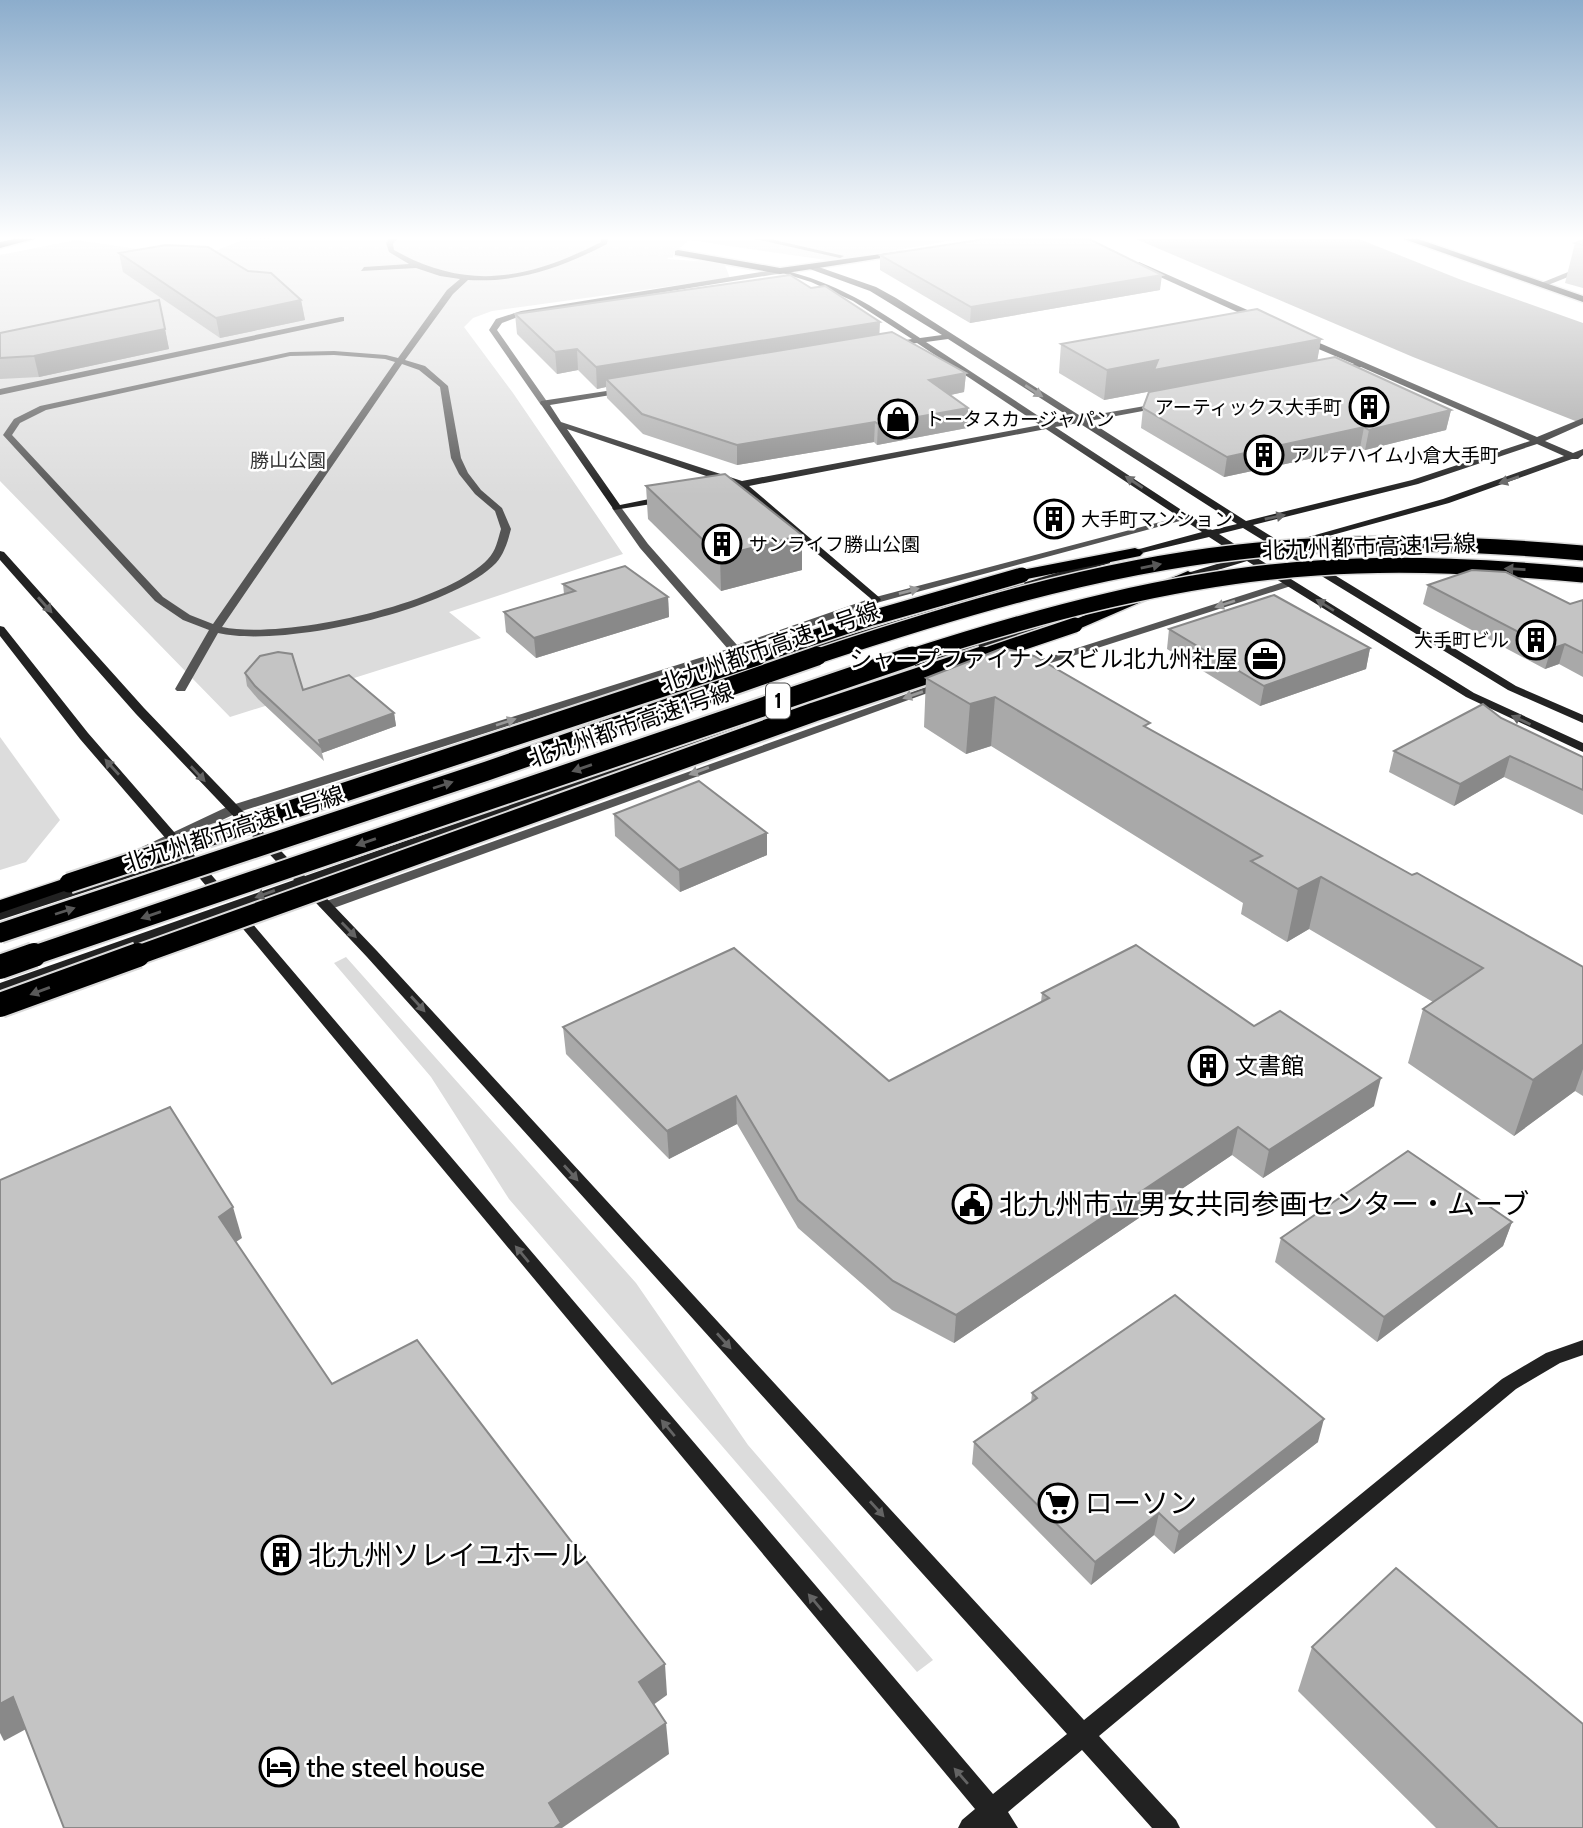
<svg xmlns="http://www.w3.org/2000/svg" width="1583" height="1828" font-family="Cabin,'Noto Sans JP',sans-serif">
  <rect width="100%" height="100%" fill="#fff"/>
  <g fill="#dcdcdc">
    <polygon points="245,239 961,239 833,261 689,240 667,259 724,263 730,278 492,311 473,318 464,327 513,393 623,554 449,612 481,638 230,717 0,481 0,255 76,240 198,258"/>
    <polygon points="0,737 60,820 26,862 0,870"/>
    <polygon points="346,957 636,1283 748,1445 933,1660 917,1672 509,1199 431,1077 334,963"/>
  </g>
  <polygon fill="#a3a3a3" points="1136,239 1359,239 1459,279 1583,323 1583,424 1413,357"/>
  <g fill="none" stroke-linecap="round" stroke-linejoin="round">
    <polyline stroke="#d9d9d9" stroke-width="10" stroke-dasharray="10 5" stroke-linecap="butt" points="244,239 304,248 346,250 619,249 678,253"/>
    <defs>
      <g id="primary">
        <polygon points="15,239 34,239 0,248 0,242"/>
        <polygon points="1404,239 1418,239 1583,296 1583,302"/>
        <polygon points="678,250 780,268 903,251 907,254 780,274 675,255 675,251"/>
      </g>
      <g id="highway">
        <polygon points="1135,548 1140,550 1143,553 1140,556 1022,580 1014,575 1022,570"/>
        <polygon points="1188,571 1196,576 1194,579 1081,628 1075,630 1067,625 1069,622"/>
        <polygon points="69,877 76,879 79,883 76,887 0,913 0,900"/>
      </g>
    </defs>
    <use href="#primary" stroke="#dbdbdb" stroke-width="3"/>
    <use href="#highway" stroke="#dbdbdb" stroke-width="3"/>
    <g fill="#555" fill-rule="evenodd">
      <path d="M389,239h8l-4,5 1,6c74,42 135,29 207,-8v-3h7l-1,5c-44,23 -89,39 -139,36l-15,14 -48,66 20,6 23,20 13,72 7,15 13,17 21,18 9,21c-3,12 -7,25 -15,34 -47,48 -213,85 -278,70l-33,58h-8l-2,-2 34,-59 -26,-10 -28,-19 -152,-166 11,-16 26,-13 250,-54 44,-1 52,4 12,3 49,-68 13,-11 -20,-3 -24,-8 -55,3 3,-4 45,-3 -20,-12 -3,-9zM334,355l51,4 10,3 -182,262 -23,-9 -27,-18 -151,-162 8,-12 26,-13 244,-54zM402,364l17,6 21,17 11,71 8,16 16,20 20,17 6,18c-3,10 -5,22 -13,30 -43,46 -205,81 -266,68z"/>
      <polygon points="755,239 770,239 844,256 840,258"/>
      <polygon points="1583,266 1583,271 1543,287 1536,285"/>
      <polygon points="780,269 783,273 523,315 502,323 497,330 548,403 544,406 541,405 489,330 496,319 521,311"/>
      <polygon points="341,317 344,317 344,321 0,395 0,389"/>
      <polygon points="614,506 620,506 648,544 737,645 872,598 1183,516 1191,518 880,602 739,652 239,812 152,853 142,853 140,850 142,847 229,806 728,649 640,548 612,508"/>
      <polygon points="1290,580 1295,583 1294,585 1032,669 1024,669 1022,667 1024,665"/>
      <polygon points="943,681 949,684 947,686 331,909 326,910 319,906 321,903"/>
    </g>
    <g fill="#222" fill-rule="evenodd">
      <polygon points="1139,262 1261,316 1262,318 1255,320 1136,266"/>
      <path d="M810,264l66,23 20,11 186,119 80,-14 1,2 -4,3 -70,13 157,100 166,-41 118,-39 -169,-74 -27,5v-4l20,-4 -52,-22v-4h6l229,99 46,-19v6l-38,17 28,12 10,-4v6l-5,4h-6l-123,44 -157,43 -5,-3 156,-44 121,-43 -27,-12 -119,40 -165,41 263,161 67,29v8l-75,-33 -265,-162 -24,6 31,20 13,-2v4l-6,2 217,135 109,50v9l-117,-55 -219,-136 -68,21h-8v-4l69,-21 -31,-20 -88,21v-4l81,-22 -156,-103 -297,57 131,112 1,2 -5,3 -137,-115 -20,2v-4l11,-2 -163,-55 53,76 44,-9 5,3 -5,3 -50,8 -74,-107 1,-2 85,-13v4l-3,1 -73,12 11,17 181,59 298,-56 -123,-82 -29,4v-4l24,-4 -59,-38 -42,-19 -35,-11 4,-2c59,15 91,36 140,69l22,-3 -72,-44 -63,-23zM948,339l125,80 -24,4 -123,-81zM1079,423l158,101 -25,6 -157,-103z"/>
      <path d="M0,551l4,1 140,156 161,168 466,-163h8v6l-467,164 65,68 707,769 418,-341 44,-26 37,-13v15l-23,8 -44,26 -417,347 77,84 4,8h-28l-70,-78 -74,62 10,16h-60l4,-8 13,-11 -746,-897 -229,81v-10l294,-103 -158,-166 -136,-154zM301,887l66,70 700,777 -74,60 -753,-885z"/>
      <polygon points="1106,558 1110,559 1110,563 807,654 799,654 797,652 799,650"/>
      <polygon points="1053,618 1058,621 1057,623 838,698 830,698 828,696 830,694"/>
      <polygon points="0,626 4,627 88,733 228,894 230,897 228,900 218,900 180,855 182,858 180,861 0,920 0,911 170,855 180,855 80,739 0,636"/>
      <polygon points="761,663 767,666 765,668 594,724 590,725 584,721 586,718"/>
    </g>
    <use href="#primary" fill="#000" fill-rule="evenodd"/>
    <use href="#highway" fill="#000" fill-rule="evenodd"/>
    <defs>
      <g id="highway-bridge-far2">
        <polyline points="752,658 872,618 1022,575"/>
        <path d="M812,658c139,-46 281,-90 427,-106 114,-13 229,-9 344,1"/>
        <path d="M906,658c133,-43 271,-81 411,-90 89,-6 177,-1 266,7"/>
        <polyline points="977,658 1075,625"/>
      </g>
      <g id="highway-bridge-far1">
        <polyline points="69,883 757,656"/>
        <polyline points="0,933 487,771 817,656"/>
        <polyline points="29,957 912,656"/>
        <polyline points="133,957 814,712 982,656"/>
      </g>
      <g id="highway-bridge">
        <polyline points="0,967 34,955"/>
        <polyline points="0,1005 138,955"/>
      </g>
    </defs>
    <use href="#highway-bridge-far2" stroke="#dbdbdb" stroke-width="18" stroke-linecap="butt"/>
    <use href="#highway-bridge-far1" stroke="#dbdbdb" stroke-width="23" stroke-linecap="butt"/>
    <use href="#highway-bridge" stroke="#dbdbdb" stroke-width="28" stroke-linecap="butt"/>
    <use href="#highway-bridge-far2" stroke="#000" stroke-width="15"/>
    <use href="#highway-bridge-far1" stroke="#000" stroke-width="19"/>
    <use href="#highway-bridge" stroke="#000" stroke-width="24"/>
  </g>
  <g fill="#a9a9a9">
    <polygon points="1583,240 1583,288 1565,283 1575,243"/>
    <polygon points="119,253 248,271 301,300 305,320 220,338 123,272"/>
    <polygon points="880,255 1160,290 970,323 880,270"/>
    <polygon points="159,300 169,349 39,377 0,379 0,333"/>
    <polygon points="515,314 879,334 966,373 964,392 950,395 968,408 967,428 877,445 874,442 737,465 643,434 607,398 606,387 597,389 578,370 557,374 517,334"/>
    <polygon points="1321,339 1317,360 1451,410 1446,430 1365,450 1360,448 1224,477 1141,428 1143,408 1152,391 1104,400 1059,373 1061,344"/>
    <polygon points="646,486 802,535 802,570 721,591 648,519"/>
    <polygon points="563,584 668,597 669,617 536,658 506,632 504,612 564,594"/>
    <polygon points="1428,585 1570,604 1583,600 1583,677 1559,664 1545,669 1423,604"/>
    <polygon points="1169,629 1370,648 1366,669 1260,706 1167,649"/>
    <polygon points="245,673 303,690 394,713 396,726 322,753 324,761 258,699 247,686"/>
    <polygon points="926,678 1149,729 1412,875 1583,967 1583,1096 1575,1091 1514,1136 1408,1063 1423,1009 1433,1002 1309,929 1287,942 1241,914 1243,903 991,746 966,754 924,727"/>
    <polygon points="1501,718 1583,757 1583,815 1504,777 1454,806 1389,772 1394,751"/>
    <polygon points="614,814 767,855 680,892 615,836"/>
    <polygon points="1042,993 1254,1026 1374,1106 1263,1178 1232,1155 954,1343 892,1310 798,1228 737,1124 669,1159 566,1054 563,1027 889,1081 1041,1002"/>
    <polygon points="1512,1222 1503,1246 1377,1342 1275,1262 1281,1238"/>
    <polygon points="1032,1393 1318,1442 1174,1554 1154,1535 1091,1585 972,1464 974,1442 1031,1403"/>
    <polygon points="1312,1647 1583,1828 1436,1828 1298,1691"/>
  </g>
  <g fill="#898989">
    <polygon points="1162,275 1160,290 970,323 971,307"/>
    <polygon points="301,300 305,320 220,338 216,318"/>
    <polygon points="880,322 879,343 606,379 606,387 597,389 596,367"/>
    <polygon points="165,329 169,349 39,377 34,356"/>
    <polygon points="1321,339 1316,368 1150,400 1152,391 1104,400 1107,370 1158,360"/>
    <polygon points="577,349 578,370 557,374 555,352"/>
    <polygon points="966,373 964,392 928,400 929,380"/>
    <polygon points="968,408 967,428 877,445 878,424"/>
    <polygon points="1451,410 1446,430 1365,450 1369,430"/>
    <polygon points="875,422 874,442 737,465 737,445"/>
    <polygon points="1364,427 1360,448 1224,477 1227,457"/>
    <polygon points="802,535 802,570 721,591 720,556"/>
    <polygon points="668,597 669,617 536,658 534,638"/>
    <polygon points="1565,644 1559,664 1545,669 1551,649"/>
    <polygon points="1370,648 1366,669 1260,706 1264,686"/>
    <polygon points="995,697 991,746 966,754 970,704"/>
    <polygon points="394,713 396,726 322,753 319,740"/>
    <polygon points="1510,756 1504,777 1454,806 1460,784"/>
    <polygon points="767,833 767,855 680,892 679,870"/>
    <polygon points="1321,877 1309,929 1287,942 1298,889"/>
    <polygon points="1583,1044 1583,1069 1575,1091 1514,1136 1533,1080"/>
    <polygon points="1381,1078 1374,1106 1263,1178 1269,1150"/>
    <polygon points="736,1096 737,1124 669,1159 667,1131"/>
    <polygon points="1238,1127 1232,1155 954,1343 956,1315"/>
    <polygon points="233,1207 242,1238 227,1248 219,1217"/>
    <polygon points="1512,1222 1503,1246 1377,1342 1384,1317"/>
    <polygon points="1324,1419 1318,1442 1174,1554 1179,1532"/>
    <polygon points="1159,1513 1154,1535 1091,1585 1095,1562"/>
    <polygon points="665,1664 667,1695 642,1713 639,1682"/>
    <polygon points="13,1697 28,1728 4,1741 0,1733 0,1704"/>
    <polygon points="666,1723 669,1754 562,1828 553,1828 549,1803"/>
  </g>
  <g fill="#c4c4c4" stroke="#898989" stroke-width="2">
    <polygon points="985,239 1089,239 1162,275 971,307 880,255"/>
    <polygon points="1583,240 1583,245 1575,243"/>
    <polygon points="166,245 208,247 248,271 271,273 301,300 216,318 119,253"/>
    <polygon points="790,275 811,288 825,286 880,322 596,367 577,349 555,352 515,314"/>
    <polygon points="159,300 165,329 34,356 0,358 0,333"/>
    <polygon points="1257,309 1321,339 1154,370 1158,360 1107,370 1061,344"/>
    <polygon points="892,332 966,373 929,380 968,408 878,424 875,422 737,445 642,414 606,379"/>
    <polygon points="1335,357 1451,410 1369,430 1364,427 1227,457 1143,408 1149,392"/>
    <polygon points="725,474 802,535 720,556 646,486"/>
    <polygon points="625,566 668,597 534,638 504,612 575,591 563,584"/>
    <polygon points="1472,570 1506,572 1570,604 1583,600 1583,653 1565,644 1551,649 1428,585"/>
    <polygon points="1274,595 1370,648 1264,686 1169,629"/>
    <polygon points="1003,648 1034,656 1150,723 1144,726 1412,875 1417,873 1583,967 1583,1044 1533,1080 1423,1009 1483,968 1321,877 1298,889 1251,861 1262,856 995,697 970,704 926,678"/>
    <polygon points="278,652 292,654 303,690 349,675 394,713 319,740 322,748 255,686 245,673 260,656"/>
    <polygon points="1483,704 1501,718 1583,757 1583,790 1510,756 1460,784 1394,751"/>
    <polygon points="699,781 767,833 679,870 614,814"/>
    <polygon points="1136,945 1254,1026 1280,1011 1381,1078 1269,1150 1238,1127 956,1315 893,1281 798,1200 736,1096 667,1131 563,1027 734,948 889,1081 1049,998 1042,993"/>
    <polygon points="170,1107 233,1207 219,1217 332,1384 417,1340 665,1664 639,1682 666,1723 549,1803 561,1823 554,1828 64,1828 13,1697 0,1704 0,1180"/>
    <polygon points="1408,1151 1512,1222 1384,1317 1281,1238"/>
    <polygon points="1175,1295 1324,1419 1179,1532 1159,1513 1095,1562 974,1442 1037,1398 1032,1393"/>
    <polygon points="1396,1568 1583,1724 1583,1828 1498,1828 1312,1647"/>
  </g>
  <defs><path id="oneway-solid" d="M-6-.8H1V-3.2L6.5 0L1 3.2V.8H-6Z" transform="scale(1.75)"/></defs>
  <g fill="#646464">
    <use href="#oneway-solid" transform="translate(1034 391) rotate(33)"/>
    <use href="#oneway-solid" transform="translate(1509 480) rotate(161)"/>
    <use href="#oneway-solid" transform="translate(1134 482) rotate(-146)"/>
    <use href="#oneway-solid" transform="translate(1275 517) rotate(-12)"/>
    <use href="#oneway-solid" transform="translate(45 605) rotate(48)"/>
    <use href="#oneway-solid" transform="translate(1325 605) rotate(-148)"/>
    <use href="#oneway-solid" transform="translate(1521 720) rotate(-155)"/>
    <use href="#oneway-solid" transform="translate(112 767) rotate(-132)"/>
    <use href="#oneway-solid" transform="translate(198 774) rotate(47)"/>
    <use href="#oneway-solid" transform="translate(265 894) rotate(160)"/>
    <use href="#oneway-solid" transform="translate(349 930) rotate(46)"/>
    <use href="#oneway-solid" transform="translate(418 1004) rotate(48)"/>
    <use href="#oneway-solid" transform="translate(571 1173) rotate(48)"/>
    <use href="#oneway-solid" transform="translate(522 1254) rotate(-130)"/>
    <use href="#oneway-solid" transform="translate(724 1341) rotate(48)"/>
    <use href="#oneway-solid" transform="translate(668 1428) rotate(-130)"/>
    <use href="#oneway-solid" transform="translate(877 1509) rotate(48)"/>
    <use href="#oneway-solid" transform="translate(815 1602) rotate(-130)"/>
    <use href="#oneway-solid" transform="translate(961 1776) rotate(-131)"/>
  </g>
  <g fill="#595959">
    <use href="#oneway-solid" transform="translate(1151 566) rotate(-11)"/>
    <use href="#oneway-solid" transform="translate(1515 569) rotate(-177)"/>
    <use href="#oneway-solid" transform="translate(582 768) rotate(161)"/>
    <use href="#oneway-solid" transform="translate(443 785) rotate(-18)"/>
    <use href="#oneway-solid" transform="translate(366 842) rotate(161)"/>
    <use href="#oneway-solid" transform="translate(65 911) rotate(-18)"/>
    <use href="#oneway-solid" transform="translate(151 915) rotate(161)"/>
    <use href="#oneway-solid" transform="translate(40 991) rotate(160)"/>
  </g>
  <g fill="#999">
    <use href="#oneway-solid" transform="translate(909 591) rotate(-15)"/>
    <use href="#oneway-solid" transform="translate(1225 604) rotate(162)"/>
    <use href="#oneway-solid" transform="translate(913 695) rotate(161)"/>
    <use href="#oneway-solid" transform="translate(506 722) rotate(-18)"/>
    <use href="#oneway-solid" transform="translate(699 771) rotate(160)"/>
  </g>
  <linearGradient id="sky" x2="0" y2="1"><stop stop-color="#8cadcc"/><stop offset="0.48" stop-color="#fff"/><stop offset="1" stop-color="#fff" stop-opacity="0"/></linearGradient>
  <rect width="1583" height="495" fill="url(#sky)"/>
  <defs>
    <symbol id="building-ring" viewBox="-11 -11 22 22"><circle r="9.5" fill="#fff" stroke="#000" stroke-width="1.5"/><path d="M-4-6H4V6H1V3H-1V6H-4ZM-2.5-4.3h1.7v1.8h-1.7ZM.8-4.3h1.7v1.8H.8ZM-2.5-1h1.7V.8h-1.7ZM.8-1h1.7V.8H.8Z" fill="#000"/></symbol>
    <symbol id="shop-ring" viewBox="-11 -11 22 22"><circle r="9.5" fill="#fff" stroke="#000" stroke-width="1.5"/><path d="M-5-2.5h2.3a2.7 3.5 0 0 1 5.4 0H5L5.5 6h-11ZM-1.5-2.5h3a1.5 2.3 0 0 0-3 0Z" fill="#000"/></symbol>
    <symbol id="office-ring" viewBox="-11 -11 22 22"><circle r="9.5" fill="#fff" stroke="#000" stroke-width="1.5"/><path d="M-6-3h4V-5.5h4V-3h4V5H-6ZM-1-4.5V-3h2v-1.5ZM-6 0V1H6V0Z" fill="#000"/></symbol>
    <symbol id="civic-ring" viewBox="-11 -11 22 22"><circle r="9.5" fill="#fff" stroke="#000" stroke-width="1.5"/><path d="M-.6-6.5H3V-4.5H.6V-3L4-1V1h2V6H-6V1h2V-1L-.6-3ZM-1.2 2.5V6h2.4V2.5Z" fill="#000"/></symbol>
    <symbol id="supermarket-ring" viewBox="-11 -11 22 22"><circle r="9.5" fill="#fff" stroke="#000" stroke-width="1.5"/><path d="M-6-5.5h2.5l.6 2H6L4.5 2H-2.5L-4.4-4H-6ZM-1.5 3.2a1.3 1.3 0 1 0 .1 0ZM3 3.2a1.3 1.3 0 1 0 .1 0Z" fill="#000"/></symbol>
    <symbol id="hotel-ring" viewBox="-11 -11 22 22"><circle r="9.5" fill="#fff" stroke="#000" stroke-width="1.5"/><path d="M-6-4.5h1.5V1H6V5H4.5V3h-9V5H-6ZM-4 0a1.8 1.8 0 1 1 3.6 0ZM.5 0V-2.5h3Q6-2.5 6 0Z" fill="#000"/></symbol>
  </defs>
  <g fill-rule="evenodd">
    <use href="#building-ring" x="1347" y="385" width="44" height="44"/>
    <use href="#shop-ring" x="876" y="397" width="44" height="44"/>
    <use href="#building-ring" x="1242" y="433" width="44" height="44"/>
    <use href="#building-ring" x="1032" y="497" width="44" height="44"/>
    <use href="#building-ring" x="700" y="522" width="44" height="44"/>
    <use href="#building-ring" x="1514" y="618" width="44" height="44"/>
    <use href="#office-ring" x="1243" y="637" width="44" height="44"/>
    <use href="#building-ring" x="1186" y="1044" width="44" height="44"/>
    <use href="#civic-ring" x="950" y="1182" width="44" height="44"/>
    <use href="#supermarket-ring" x="1036" y="1481" width="44" height="44"/>
    <use href="#building-ring" x="259" y="1533" width="44" height="44"/>
    <use href="#hotel-ring" x="257" y="1745" width="44" height="44"/>
  </g>
  <g text-anchor="middle" stroke-width="5" stroke-linejoin="round" paint-order="stroke">
    <g font-size="19" fill="#000" stroke="#fff" text-anchor="start">
      <text x="1342" y="414" text-anchor="end">アーティックス大手町</text>
      <text x="925" y="426">トータスカージャパン</text>
      <text x="1291" y="462">アルテハイム小倉大手町</text>
      <text x="1081" y="526">大手町マンション</text>
      <text x="749" y="551">サンライフ勝山公園</text>
      <text x="1509" y="647" text-anchor="end">大手町ビル</text>
    </g>
    <g font-size="19" fill="#333" stroke="#fff">
      <text x="288" y="467">勝山公園</text>
    </g>
    <rect fill="#fff" stroke="#4c4c4c" stroke-width="2" x="766" y="683.5" width="24" height="35" rx="5"/>
    <g font-size="21" font-weight="bold" fill="#000">
      <text x="778" y="708">1</text>
    </g>
    <g font-size="23" fill="#000" stroke="#fff">
      <text transform="translate(1369 547) rotate(-2)" y="8">北九州都市高速1号線</text>
      <text transform="translate(770 647) rotate(-19)" y="8">北九州都市高速１号線</text>
      <text transform="translate(631 725) rotate(-19)" y="8">北九州都市高速1号線</text>
      <text transform="translate(234 829) rotate(-18)" y="8">北九州都市高速１号線</text>
    </g>
    <g font-size="23" fill="#000" stroke="#fff" text-anchor="end">
      <text x="1238" y="667">シャープファイナンスビル北九州社屋</text>
      <text x="1235" y="1074" text-anchor="start">文書館</text>
    </g>
    <g font-size="28" fill="#000" stroke="#fff" text-anchor="start">
      <text x="999" y="1214">北九州市立男女共同参画センター・ムーブ</text>
      <text x="1085" y="1513">ローソン</text>
      <text x="308" y="1565">北九州ソレイユホール</text>
      <text x="306" y="1777">the steel house</text>
    </g>
  </g>
</svg>
